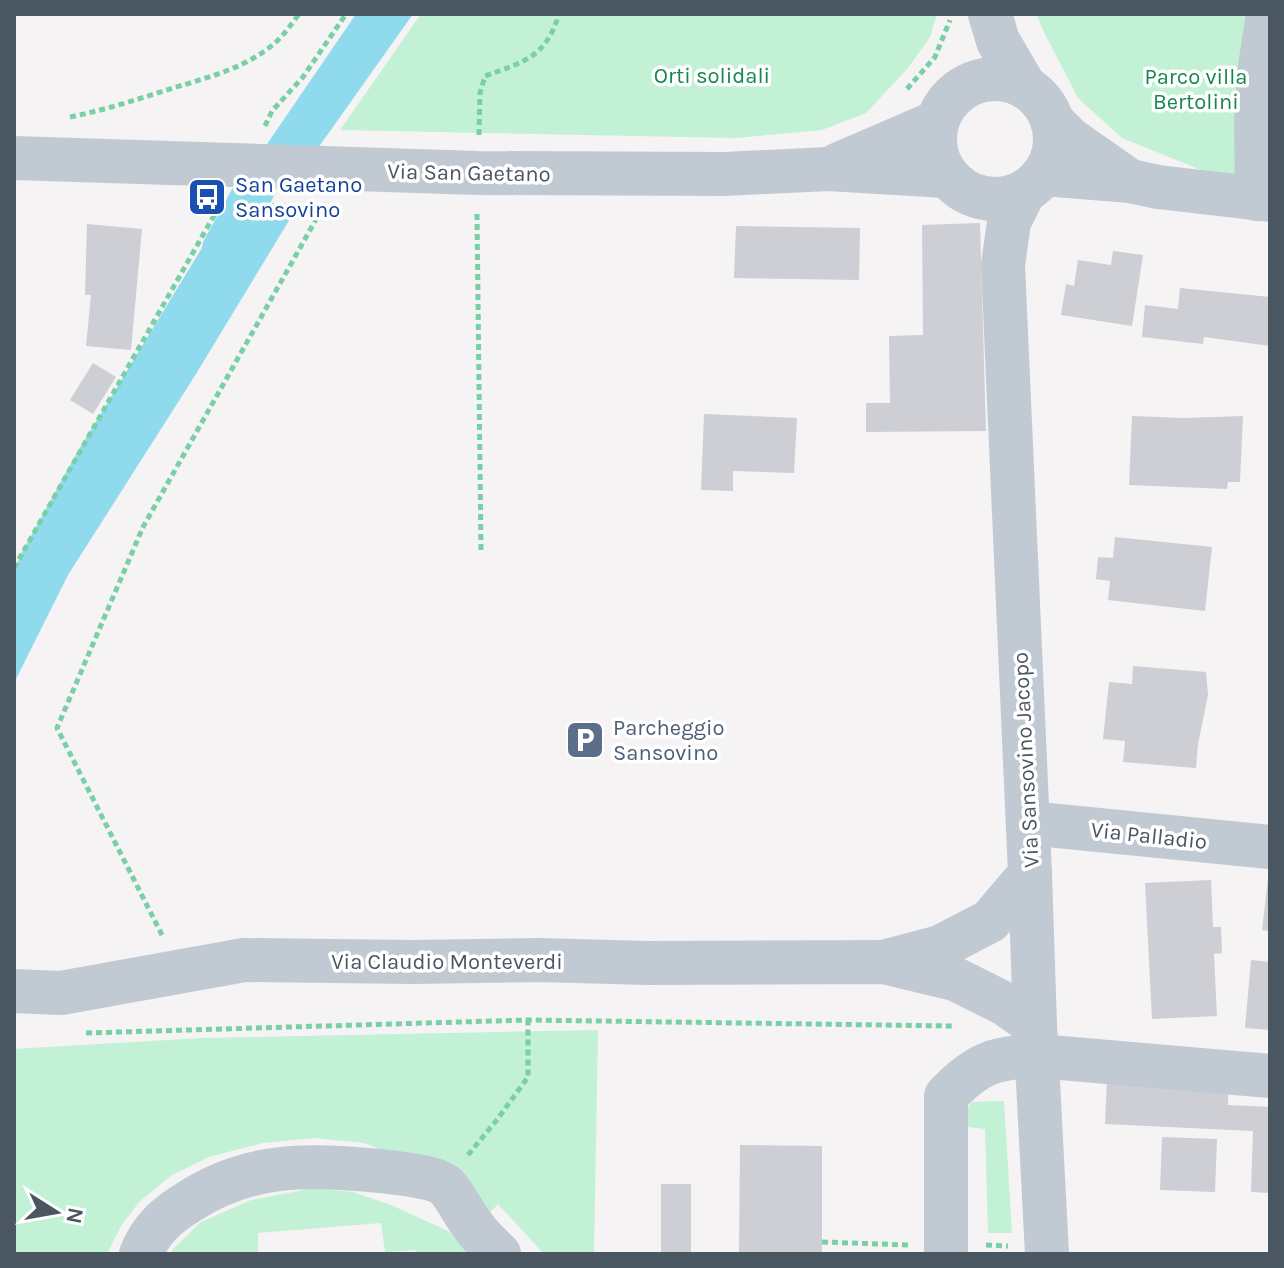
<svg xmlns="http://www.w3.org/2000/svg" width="1284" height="1268" font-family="Karla,sans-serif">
  <rect width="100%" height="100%" fill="#f5f3f3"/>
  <g fill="#c3f1d5">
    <polygon points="421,14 937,14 930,37 908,68 866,113 822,130 736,138 340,130"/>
    <polygon points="1036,14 1270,14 1270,180 1201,170 1122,138 1078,98 1046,36"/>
    <polygon points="598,1030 594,1254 544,1254 498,1204 484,1219 409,1161 364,1143 314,1138 263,1143 209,1157 172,1175 139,1202 121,1226 107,1254 14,1254 14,1049 202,1038"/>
    <polygon points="1004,1101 1012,1233 988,1233 985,1129 960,1126 971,1102"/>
    <polygon points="314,1188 353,1192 391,1205 448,1231 471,1254 417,1254 416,1250 385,1252 381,1223 258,1233 258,1254 171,1254 173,1249 201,1222 251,1200"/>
  </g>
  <g fill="#90daee">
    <polygon points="356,14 413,14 318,148 265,147"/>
    <polygon points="230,202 299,204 196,374 68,575 14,683 14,571 22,552 78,451"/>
  </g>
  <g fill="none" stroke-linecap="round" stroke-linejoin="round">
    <polyline stroke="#90daee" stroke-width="40" points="222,249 255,189"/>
  </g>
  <g fill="#cdcfd5">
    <polygon points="980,223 986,431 866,432 866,403 890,403 889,336 923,335 922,225"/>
    <polygon points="87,224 142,229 131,350 86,346 91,295 85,295"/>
    <polygon points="736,226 860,228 859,280 734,278"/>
    <polygon points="1113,251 1143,255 1132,326 1061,315 1066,284 1074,286 1078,260 1111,265"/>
    <polygon points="1180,288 1270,297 1270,346 1204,337 1203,344 1142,337 1145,305 1178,309"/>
    <polygon points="93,363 116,377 93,414 70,400"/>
    <polygon points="704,414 797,418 794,473 733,471 733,491 701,490"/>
    <polygon points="1132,416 1183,418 1243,416 1240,482 1228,482 1227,489 1129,485"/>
    <polygon points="1115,537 1212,547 1205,611 1108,600 1110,581 1096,579 1098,557 1113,558"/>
    <polygon points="1133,666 1206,672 1208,695 1198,744 1196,768 1123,762 1125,741 1103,739 1109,682 1132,684"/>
    <polygon points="1268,879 1270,880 1270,931 1262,930"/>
    <polygon points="1211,880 1213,927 1221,927 1222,953 1214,954 1217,1016 1152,1019 1145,883"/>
    <polygon points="1251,960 1270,962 1270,1030 1245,1028"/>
    <polygon points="1229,1073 1228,1105 1270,1107 1270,1193 1251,1192 1253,1131 1105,1124 1107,1078"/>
    <polygon points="1162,1137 1217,1139 1215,1192 1160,1190"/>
    <polygon points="740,1145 822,1146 822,1254 739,1254"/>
    <rect x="661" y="1184" width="30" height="70"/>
  </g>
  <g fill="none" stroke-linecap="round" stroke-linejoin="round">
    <g stroke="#7ad0a6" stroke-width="5" stroke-dasharray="6 4" stroke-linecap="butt">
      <polyline points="907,89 935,57 950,20"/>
      <path d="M70,117c35,-7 69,-18 103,-29 33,-10 69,-19 97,-41 12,-9 20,-21 29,-33"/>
      <polyline points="265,126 272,111 303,77 346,14"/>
      <path d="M479,135l1,-42 5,-17c39,-14 61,-19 74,-62"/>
      <polyline points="477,214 481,551"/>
      <polyline points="14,568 220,205"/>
      <polyline points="162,935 57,728 143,527 323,207"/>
      <polyline points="86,1033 528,1020 952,1026"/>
      <polyline points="468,1155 496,1121 528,1077 528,1020"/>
      <polyline points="822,1242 908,1245"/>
      <polyline points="986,1245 1008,1246"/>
    </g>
    <g stroke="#c1cad2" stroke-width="44">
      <polyline points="990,14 998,41 1025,87"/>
      <circle cx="995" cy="139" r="60"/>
      <polyline points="14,158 478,173 724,174 828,169 946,176"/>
      <polyline points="837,165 937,122"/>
      <polyline points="1044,174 1130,181 1070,139 1052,121"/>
      <polyline points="1130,181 1158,187 1270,200"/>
      <polyline points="1024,192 1009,222 1003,265 1030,874 1035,1025 1047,1254"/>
      <polyline points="1257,199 1256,122 1259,73 1268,14"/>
      <polyline points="1028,823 1270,847"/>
      <polyline points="887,961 940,947 990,921 1030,874"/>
      <polyline points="14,991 61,993 244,960 413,962 539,960 648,963 884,962 955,979 1005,1004 1035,1025"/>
      <path d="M141,1254c10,-25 26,-39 49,-53 61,-39 121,-37 190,-30 16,2 54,5 66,15 10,10 18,29 28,41 7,10 16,18 25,27"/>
      <path d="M946,1254v-158c30,-32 48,-39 92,-40l232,20"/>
    </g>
  </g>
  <defs>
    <symbol id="bus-square" viewBox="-11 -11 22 22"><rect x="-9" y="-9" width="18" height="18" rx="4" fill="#1a4fb4" stroke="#fff"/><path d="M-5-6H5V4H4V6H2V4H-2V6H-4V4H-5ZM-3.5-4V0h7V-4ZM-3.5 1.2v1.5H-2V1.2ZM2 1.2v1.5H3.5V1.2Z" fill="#fff"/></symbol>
    <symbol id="parking-square" viewBox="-11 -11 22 22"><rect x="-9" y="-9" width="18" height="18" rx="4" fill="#5c6f8a" stroke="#fff"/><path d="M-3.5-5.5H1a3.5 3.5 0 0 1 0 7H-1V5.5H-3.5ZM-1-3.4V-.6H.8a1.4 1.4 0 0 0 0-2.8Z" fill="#fff"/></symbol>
  </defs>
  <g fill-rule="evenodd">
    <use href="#bus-square" x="185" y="175" width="44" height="44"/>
    <use href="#parking-square" x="563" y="718" width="44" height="44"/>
  </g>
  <g text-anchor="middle" stroke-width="7" stroke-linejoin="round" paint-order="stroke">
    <g font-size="22" fill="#17864f" stroke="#fff">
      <text x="712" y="83">Orti solidali</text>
      <text x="1196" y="84">Parco villa<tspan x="1196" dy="25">Bertolini</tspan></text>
    </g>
    <g font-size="22" fill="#4a5661" stroke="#fff">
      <text transform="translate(469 172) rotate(1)" y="8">Via San Gaetano</text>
      <text transform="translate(1025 760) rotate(-93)" y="8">Via Sansovino Jacopo</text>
      <text transform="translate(1149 835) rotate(6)" y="8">Via Palladio</text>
      <text x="447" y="969">Via Claudio Monteverdi</text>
    </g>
    <g font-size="22" fill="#164399" stroke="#fff" text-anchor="start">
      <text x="235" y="192">San Gaetano<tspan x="235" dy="25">Sansovino</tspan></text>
    </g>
    <g font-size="22" fill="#4e5e75" stroke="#fff" text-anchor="start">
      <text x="613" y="735">Parcheggio<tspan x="613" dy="25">Sansovino</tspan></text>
    </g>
  </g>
  <rect width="1284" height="1268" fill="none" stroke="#4a5661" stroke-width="32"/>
  <g transform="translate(56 1212) rotate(101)" stroke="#ffffff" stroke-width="6" paint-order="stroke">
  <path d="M0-6L14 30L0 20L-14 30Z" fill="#4a5661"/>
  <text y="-12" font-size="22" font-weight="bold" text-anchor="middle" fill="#4a5661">N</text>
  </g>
</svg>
